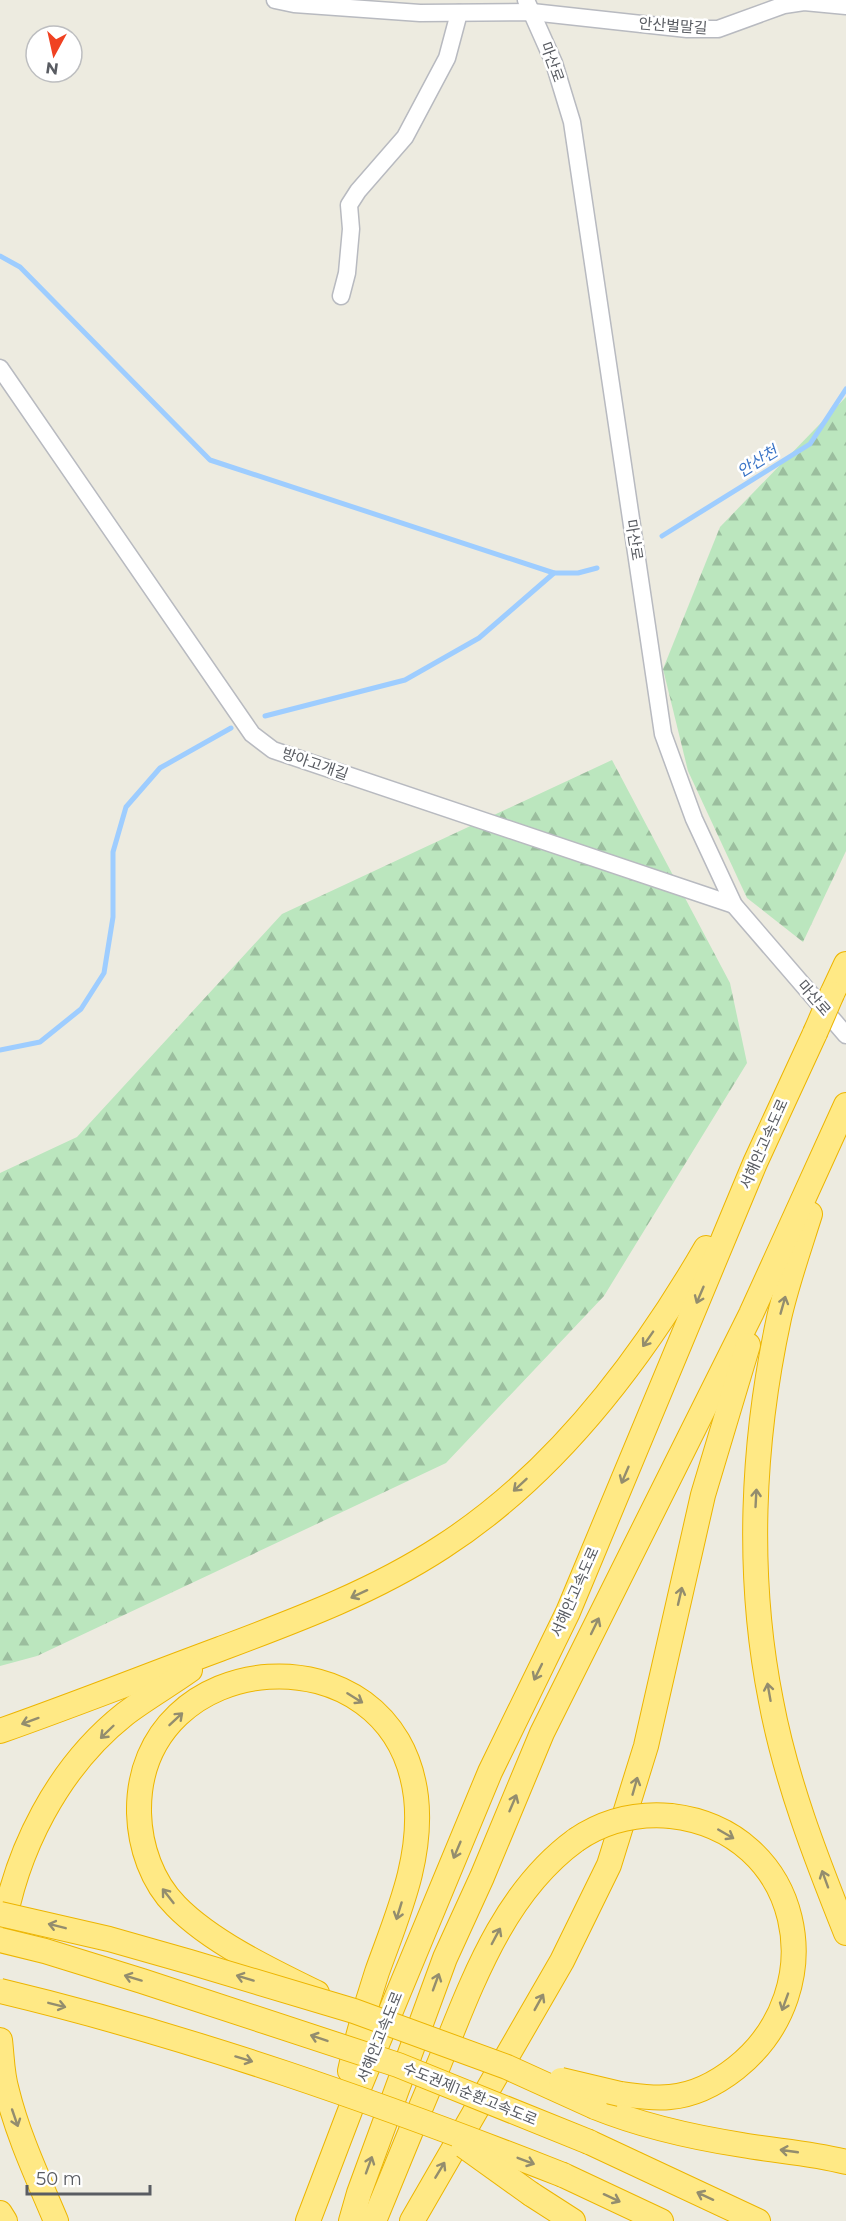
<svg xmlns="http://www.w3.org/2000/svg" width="846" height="2221" font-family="Montserrat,'Noto Sans KR',sans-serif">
  <defs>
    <pattern id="forest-firs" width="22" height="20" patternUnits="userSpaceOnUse" patternTransform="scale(1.5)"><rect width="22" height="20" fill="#bbe6be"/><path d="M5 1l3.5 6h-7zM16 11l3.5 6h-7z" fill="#9bbe9e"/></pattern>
  </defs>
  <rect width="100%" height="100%" fill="#edebe0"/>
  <g fill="url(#forest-firs)">
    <polygon points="846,397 846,851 803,942 747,898 688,771 663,669 720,527"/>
    <polygon points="612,760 730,983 747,1063 604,1296 446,1463 37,1656 0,1666 0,1173 77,1137 282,914"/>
  </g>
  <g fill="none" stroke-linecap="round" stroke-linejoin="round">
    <g stroke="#9ecdff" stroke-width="5">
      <polyline points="0,256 20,267 210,460 554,573"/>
      <polyline points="662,536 810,444 846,389"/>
      <polyline points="265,716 405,680 479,638 554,573 578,573 597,568"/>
      <polyline points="0,1050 40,1042 81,1009 104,973 113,917 113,852 126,807 160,768 231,728"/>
    </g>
    <defs>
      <g id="minor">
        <polyline points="275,0 294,4 420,13 532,12 687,29 718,29 784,5 804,2 846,6"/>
        <polyline points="526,0 554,63 572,122 663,734 694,819 734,905 846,1035"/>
        <polyline points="341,296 347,273 351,229 349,205 358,191 405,137 447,58 459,13"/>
        <polyline points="0,368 252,734 273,750 734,905"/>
      </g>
      <g id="highway">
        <polyline points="832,994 846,964"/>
        <path d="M810,1214c-11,35 -23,69 -31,104 -27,125 -33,257 -8,383 15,80 45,157 75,232"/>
        <path d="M0,1731c74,-26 147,-55 220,-82 77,-29 153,-57 222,-102 112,-72 198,-185 264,-299"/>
        <path d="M2,1935c13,-84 56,-168 123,-221 21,-16 44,-29 65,-44"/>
        <path d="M317,1993c-45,-22 -106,-51 -141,-87 -24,-24 -36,-59 -37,-93 -3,-169 256,-189 277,-16 7,62 -19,119 -39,175 -11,33 -20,66 -27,99"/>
        <path d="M0,2040c2,17 2,35 7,51 11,45 31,87 49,130"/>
        <path d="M620,2094c17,2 33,5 50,3 24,-2 47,-14 66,-29 99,-79 66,-237 -65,-252"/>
        <path d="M595,2107c47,19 96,30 147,38 34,6 70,8 104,17"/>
        <polyline points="589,2142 758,2221"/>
        <polyline points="563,2175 661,2221"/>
        <polyline points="531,2194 573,2221"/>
        <polyline points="0,2213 5,2221"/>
        <polyline points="308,2221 356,2095 490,1772 568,1612 755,1163 815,1033"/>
        <polyline points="351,2221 359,2193 445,1958 482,1877 542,1733 751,1314 846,1105"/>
        <path d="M374,2221c21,-52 43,-105 65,-157 33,-81 64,-171 137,-224"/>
        <polyline points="412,2221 562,1961 609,1865 646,1746 703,1495 748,1345"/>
      </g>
    </defs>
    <use href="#minor" stroke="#b8bac0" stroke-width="19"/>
    <use href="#highway" stroke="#edb500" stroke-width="26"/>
    <use href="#minor" stroke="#fff" stroke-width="16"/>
    <use href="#highway" stroke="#ffe985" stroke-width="24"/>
    <defs>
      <g id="highway-bridge">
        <polyline points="815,1033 832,994"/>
        <path d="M576,1840c28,-19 61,-27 95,-24"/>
        <polyline points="0,1914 109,1939 190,1962 354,2011 507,2067 595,2107"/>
        <polyline points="0,1940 45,1951 142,1981 398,2065 589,2142"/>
        <path d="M0,1991c193,46 379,112 563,184"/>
        <polyline points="561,2080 620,2094"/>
        <polyline points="464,2146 531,2194"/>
      </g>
    </defs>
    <use href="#highway-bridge" stroke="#edb500" stroke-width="26" stroke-linecap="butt"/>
    <use href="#highway-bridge" stroke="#ffe985" stroke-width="24"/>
  </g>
  <defs><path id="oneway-shaft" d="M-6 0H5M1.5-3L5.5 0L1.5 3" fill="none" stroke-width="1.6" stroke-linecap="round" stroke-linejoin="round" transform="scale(1.5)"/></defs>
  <g stroke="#938d6e">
    <use href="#oneway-shaft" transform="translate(700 1295) rotate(113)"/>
    <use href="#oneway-shaft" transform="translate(783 1305) rotate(-74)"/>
    <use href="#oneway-shaft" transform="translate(648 1339) rotate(125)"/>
    <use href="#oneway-shaft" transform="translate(625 1475) rotate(113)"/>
    <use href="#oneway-shaft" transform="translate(520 1485) rotate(137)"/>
    <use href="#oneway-shaft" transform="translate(756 1498) rotate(-87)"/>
    <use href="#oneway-shaft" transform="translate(359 1594) rotate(155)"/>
    <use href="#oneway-shaft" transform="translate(680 1596) rotate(-77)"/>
    <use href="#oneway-shaft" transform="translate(595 1626) rotate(-64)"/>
    <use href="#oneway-shaft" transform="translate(538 1672) rotate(116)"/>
    <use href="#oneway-shaft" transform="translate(769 1692) rotate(-100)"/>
    <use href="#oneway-shaft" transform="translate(355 1698) rotate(32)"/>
    <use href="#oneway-shaft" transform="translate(176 1719) rotate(-43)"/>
    <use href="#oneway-shaft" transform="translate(30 1721) rotate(160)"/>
    <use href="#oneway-shaft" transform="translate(107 1732) rotate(136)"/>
    <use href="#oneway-shaft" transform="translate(635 1786) rotate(-74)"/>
    <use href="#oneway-shaft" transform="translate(513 1803) rotate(-67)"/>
    <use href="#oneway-shaft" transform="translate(726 1834) rotate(30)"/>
    <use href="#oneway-shaft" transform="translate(457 1850) rotate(113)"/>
    <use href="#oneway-shaft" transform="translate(825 1879) rotate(-110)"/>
    <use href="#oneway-shaft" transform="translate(168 1896) rotate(-128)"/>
    <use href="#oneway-shaft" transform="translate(399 1911) rotate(107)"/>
    <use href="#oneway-shaft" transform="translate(57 1926) rotate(-166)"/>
    <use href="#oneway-shaft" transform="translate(496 1936) rotate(-62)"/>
    <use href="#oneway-shaft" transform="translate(133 1978) rotate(-163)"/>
    <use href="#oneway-shaft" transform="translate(245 1978) rotate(-163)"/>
    <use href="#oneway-shaft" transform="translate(436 1982) rotate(-70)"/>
    <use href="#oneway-shaft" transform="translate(539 2002) rotate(-61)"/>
    <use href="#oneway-shaft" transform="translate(785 2002) rotate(110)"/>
    <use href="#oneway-shaft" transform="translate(57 2005) rotate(14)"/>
    <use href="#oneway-shaft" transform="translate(319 2038) rotate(-161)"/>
    <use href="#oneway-shaft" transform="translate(244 2059) rotate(17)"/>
    <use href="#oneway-shaft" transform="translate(15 2118) rotate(71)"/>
    <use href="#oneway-shaft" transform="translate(789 2151) rotate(-172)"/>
    <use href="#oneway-shaft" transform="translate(526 2161) rotate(21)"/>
    <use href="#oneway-shaft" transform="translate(369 2165) rotate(-70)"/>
    <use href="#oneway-shaft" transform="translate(440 2170) rotate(-59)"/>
    <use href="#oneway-shaft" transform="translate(705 2196) rotate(-155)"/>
    <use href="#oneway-shaft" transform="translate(612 2198) rotate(25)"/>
  </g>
  <g text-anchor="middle" stroke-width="5" stroke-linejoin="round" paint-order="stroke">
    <g font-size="15" fill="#595c62" stroke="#fff">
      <text transform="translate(673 26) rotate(4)" y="5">안산벌말길</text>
      <text transform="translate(552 62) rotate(70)" y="5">마산로</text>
      <text transform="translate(634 540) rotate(81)" y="5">마산로</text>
      <text transform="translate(315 764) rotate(19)" y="5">방아고개길</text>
      <text transform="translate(814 998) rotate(49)" y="5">마산로</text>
      <text transform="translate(764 1144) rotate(-66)" y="5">서해안고속도로</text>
      <text transform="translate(575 1592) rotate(-66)" y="5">서해안고속도로</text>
      <text transform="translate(380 2037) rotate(-68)" y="5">서해안고속도로</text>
      <text transform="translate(470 2094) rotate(22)" y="5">수도권제1순환고속도로</text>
    </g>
    <g font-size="16" font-style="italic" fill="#3b75c7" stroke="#fff">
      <text transform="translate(757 461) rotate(-32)" y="6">안산천</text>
    </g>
  </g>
  <g transform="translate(54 54) rotate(188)"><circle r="28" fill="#ffffff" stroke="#bdbec0" stroke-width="1.5"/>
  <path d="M0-4.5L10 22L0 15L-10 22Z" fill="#f04222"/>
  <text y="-9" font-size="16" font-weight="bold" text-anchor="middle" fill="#595c62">N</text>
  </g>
  <path d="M27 2185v9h123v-9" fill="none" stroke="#595c62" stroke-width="3"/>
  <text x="36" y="2185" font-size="18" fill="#595c62" stroke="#ffffff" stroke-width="4.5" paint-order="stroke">50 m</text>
</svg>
